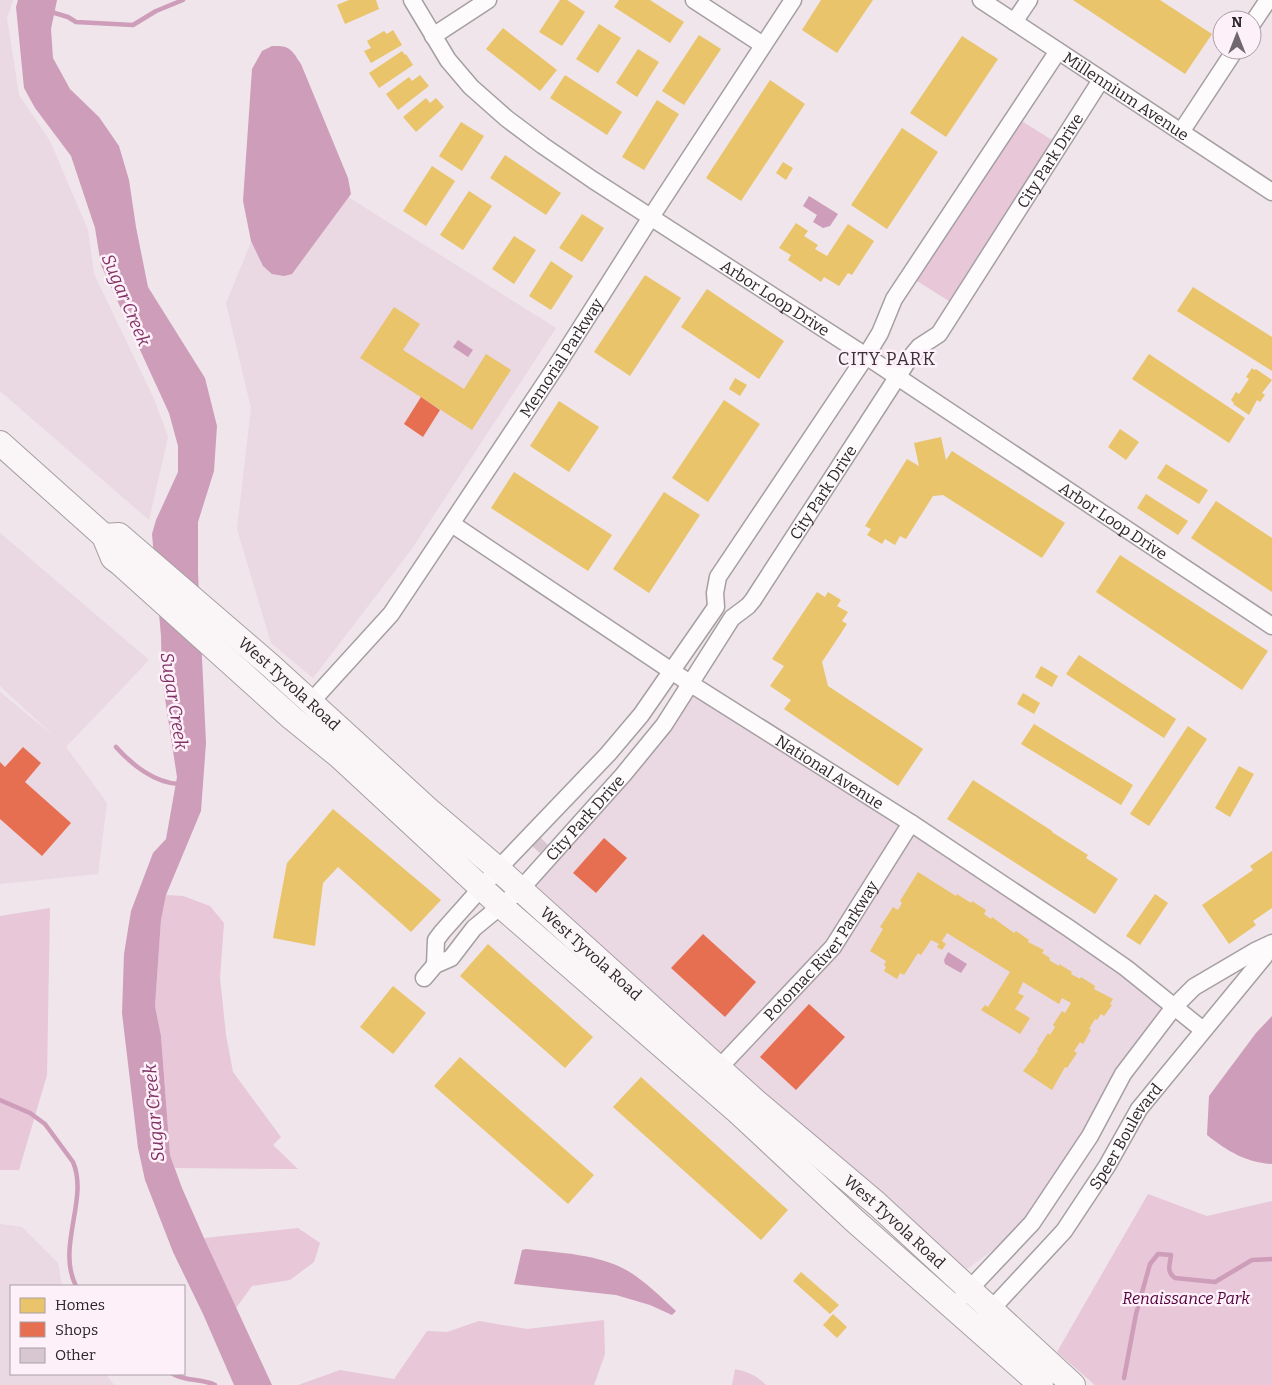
<svg xmlns="http://www.w3.org/2000/svg" width="1272" height="1385" font-family="Bitter,serif">
  <rect width="100%" height="100%" fill="#efe5ea"/>
  <g fill="#ead8e2">
    <polygon points="0,0 13,0 7,18 19,95 50,141 88,230 94,274 154,399 168,437 149,520 0,391"/>
    <polygon points="299,166 556,328 411,550 313,678 271,643 237,529 251,408 226,303 280,172"/>
    <polygon points="0,533 149,660 66,747 107,803 98,874 0,884 0,692 55,737 0,686"/>
    <polygon points="692,687 1173,1007 1032,1221 959,1275 517,897"/>
    <polygon points="0,1224 22,1227 58,1263 62,1286 11,1286 11,1374 106,1374 114,1385 0,1385"/>
  </g>
  <g fill="#e7c7d8">
    <polygon points="1020,120 1052,140 949,301 917,281"/>
    <polygon points="166,895 183,896 210,906 224,923 220,978 226,1035 233,1072 281,1137 273,1145 298,1169 175,1168 170,1155 161,1036 155,1006 161,920"/>
    <polygon points="50,908 47,1075 19,1170 0,1170 0,916"/>
    <polygon points="1148,1194 1207,1216 1272,1201 1272,1385 1095,1385 1057,1352"/>
    <polygon points="298,1228 320,1243 314,1262 290,1280 252,1286 236,1308 204,1238"/>
    <polygon points="604,1320 605,1354 594,1385 298,1385 340,1370 394,1379 427,1331 447,1332 479,1321 527,1329"/>
    <path d="M735,1369c13,3 21,6 31,16h-34z"/>
  </g>
  <g fill="#ce9db9">
    <polygon points="18,0 57,0 51,29 53,58 70,89 99,117 119,146 129,180 136,227 148,287 205,378 217,426 214,471 198,522 198,573 206,743 201,811 166,895 161,920 155,1006 161,1036 170,1155 182,1188 204,1238 272,1385 234,1385 203,1314 173,1252 145,1180 138,1148 122,1013 124,954 131,911 153,853 166,839 177,777 162,679 161,636 152,534 156,520 178,472 178,446 169,413 101,265 95,228 71,156 35,108 24,88 16,7"/>
    <path d="M272,46c18,-1 20,4 29,18l47,114 3,16 -59,80 -8,2 -12,-2 -9,-8 -12,-25 -8,-40 9,-132 10,-18z"/>
    <polygon points="809,196 838,214 830,226 823,228 813,222 817,215 803,206"/>
    <polygon points="458,340 473,350 468,357 453,347"/>
    <polygon points="948,952 967,964 961,973 945,964 944,960"/>
    <path d="M1272,1016v148c-25,-1 -45,-13 -65,-29l2,-39 47,-63z"/>
    <path d="M526,1249c34,4 73,5 102,22 18,11 33,26 48,40l-4,4 -22,-10 -34,-10 -102,-11 8,-34z"/>
  </g>
  <g fill="#e9c46a">
    <polygon points="349,0 376,0 379,9 345,24 337,5"/>
    <polygon points="560,0 567,0 585,12 562,46 539,32"/>
    <polygon points="619,0 650,0 684,22 670,43 614,7"/>
    <polygon points="821,0 873,0 837,53 802,30"/>
    <polygon points="1073,0 1160,0 1212,34 1185,74"/>
    <polygon points="599,24 621,38 598,73 576,59"/>
    <polygon points="503,28 557,70 540,91 486,49"/>
    <polygon points="393,30 402,45 371,63 364,51 371,48 367,41 384,31 387,34"/>
    <polygon points="699,35 721,49 684,105 662,91"/>
    <polygon points="962,36 998,59 946,137 910,113"/>
    <polygon points="638,49 659,62 637,97 616,83"/>
    <polygon points="402,51 405,55 406,54 413,65 379,88 369,73"/>
    <polygon points="420,75 429,86 398,110 386,94 409,77 412,81"/>
    <polygon points="565,75 622,112 607,135 550,98"/>
    <polygon points="770,80 805,104 741,201 706,178"/>
    <polygon points="426,98 430,103 436,98 444,107 416,132 403,117"/>
    <polygon points="657,100 679,114 644,170 622,157"/>
    <polygon points="461,122 484,136 462,171 439,156"/>
    <polygon points="902,128 938,152 887,229 851,205"/>
    <polygon points="505,155 561,193 546,215 490,178"/>
    <polygon points="783,162 793,168 786,180 776,173"/>
    <polygon points="432,166 455,181 426,226 403,211"/>
    <polygon points="469,191 492,206 463,250 440,235"/>
    <polygon points="582,214 604,228 582,262 559,248"/>
    <polygon points="796,223 808,231 804,236 818,245 815,249 827,256 848,224 874,241 852,275 848,273 839,286 824,277 821,282 788,260 791,255 779,248"/>
    <polygon points="514,236 536,250 514,284 492,269"/>
    <polygon points="551,261 573,276 551,310 529,296"/>
    <polygon points="645,275 681,298 630,376 594,352"/>
    <polygon points="1193,287 1272,337 1272,371 1177,311"/>
    <polygon points="707,289 784,341 759,379 681,327"/>
    <polygon points="394,307 420,324 403,350 464,389 486,354 511,370 472,430 360,358"/>
    <polygon points="1149,354 1245,418 1229,443 1132,379"/>
    <polygon points="1252,368 1254,370 1256,369 1272,380 1262,393 1265,395 1260,402 1257,400 1249,415 1233,404 1234,403 1231,400 1236,392 1239,394 1249,379 1246,377"/>
    <polygon points="735,378 747,385 740,396 729,389"/>
    <polygon points="724,400 760,424 708,502 672,478"/>
    <polygon points="559,401 599,427 569,472 530,446"/>
    <polygon points="1120,429 1139,442 1126,460 1108,447"/>
    <polygon points="941,437 946,460 952,451 1065,523 1042,558 943,495 933,496 906,539 900,536 895,545 885,539 882,544 867,535 871,529 865,526 907,459 919,466 914,443"/>
    <polygon points="1166,464 1208,490 1199,504 1157,478"/>
    <polygon points="514,472 612,535 588,571 491,508"/>
    <polygon points="664,492 700,515 649,593 613,569"/>
    <polygon points="1146,494 1188,521 1178,535 1137,508"/>
    <polygon points="1216,501 1272,538 1272,592 1191,538"/>
    <polygon points="1120,555 1268,651 1242,690 1096,592"/>
    <polygon points="817,592 825,597 828,592 841,600 837,606 848,612 842,621 847,624 822,662 828,686 923,749 898,786 784,709 791,700 770,686 784,666 772,659"/>
    <polygon points="1079,655 1176,719 1164,738 1066,674"/>
    <polygon points="1041,666 1058,676 1052,687 1035,677"/>
    <polygon points="1023,693 1040,703 1034,714 1017,704"/>
    <polygon points="1034,724 1133,785 1121,805 1021,744"/>
    <polygon points="1188,726 1207,739 1149,826 1130,814"/>
    <polygon points="1239,766 1254,774 1230,817 1215,808"/>
    <polygon points="973,780 1052,831 1052,832 1088,855 1086,858 1118,879 1095,914 947,819"/>
    <polygon points="333,809 441,900 411,932 338,867 323,883 315,946 273,938 287,863"/>
    <polygon points="1272,851 1272,908 1253,921 1256,925 1229,944 1202,905 1253,870 1250,866"/>
    <polygon points="918,872 956,896 957,894 971,903 972,901 986,910 984,914 991,919 992,917 1014,933 1016,931 1029,940 1028,942 1044,950 1042,953 1050,958 1049,960 1059,966 1059,964 1072,972 1071,974 1080,979 1081,977 1095,986 1094,989 1113,999 1110,1004 1112,1005 1104,1016 1101,1014 1097,1020 1095,1019 1089,1029 1091,1030 1083,1044 1080,1042 1074,1051 1077,1053 1067,1068 1065,1067 1052,1090 1023,1071 1038,1051 1037,1050 1048,1033 1050,1035 1055,1027 1053,1025 1062,1011 1065,1013 1071,1003 1062,998 1059,1004 1023,982 1018,993 1024,996 1015,1009 1030,1018 1020,1034 981,1010 985,1005 988,1007 1010,972 947,933 942,941 946,944 942,950 937,947 939,944 931,940 921,955 918,953 904,975 900,973 897,979 884,971 886,967 884,965 886,961 870,951 883,929 880,927 893,907 898,910 902,903 900,901"/>
    <polygon points="1155,894 1168,903 1140,945 1126,936"/>
    <polygon points="488,944 593,1037 565,1068 460,976"/>
    <polygon points="393,986 426,1013 393,1054 360,1027"/>
    <polygon points="460,1057 594,1175 568,1204 434,1086"/>
    <polygon points="641,1077 788,1210 761,1240 613,1107"/>
    <polygon points="801,1272 839,1305 830,1314 793,1281"/>
    <polygon points="833,1314 847,1327 837,1338 823,1325"/>
  </g>
  <g fill="#e76f51">
    <polygon points="421,397 440,410 423,437 404,424"/>
    <polygon points="23,747 41,763 25,782 71,823 42,856 0,819 0,762 5,767"/>
    <polygon points="604,838 627,858 596,893 573,873"/>
    <polygon points="703,934 756,982 725,1017 671,968"/>
    <polygon points="809,1004 845,1037 796,1090 760,1057"/>
  </g>
  <g fill="none" stroke-linecap="round" stroke-linejoin="round">
    <g stroke="#ce9db9" stroke-width="4.5">
      <polyline points="48,11 68,17 76,22 133,25 156,11 183,0"/>
      <path d="M116,747c16,18 39,36 63,37"/>
      <path d="M0,1100l30,13 15,11 28,38c16,37 -17,85 3,124"/>
      <path d="M173,1374c14,8 29,4 42,11"/>
      <path d="M1124,1378l12,-64 14,-50 8,-10 13,1c-1,9 -5,17 4,23l40,4 37,-22 20,-1"/>
    </g>
  </g>
  <polygon fill="#d8c7d1" points="540,837 548,845 540,853 532,846"/>
  <g fill="none" stroke-linecap="round" stroke-linejoin="round">
    <defs>
      <g id="street">
        <path id="s1" d="M412,0l36,60 23,27 35,31 36,27 51,35 273,176 406,270"/>
        <polyline points="694,0 763,45"/>
        <path id="s2" d="M981,0l291,192"/>
        <polyline points="1014,22 1029,0"/>
        <polyline points="1252,24 1268,0"/>
        <polyline points="433,36 488,0"/>
        <polyline points="1181,132 1235,50"/>
        <path id="s3" d="M452,524l239,160 220,139 159,106 56,39 77,62"/>
        <path id="s4" d="M310,703l81,-89 168,-252 92,-145 142,-217"/>
        <polyline points="435,965 436,940 442,932 498,869 608,754 641,715 716,607 715,593 718,577 866,356 880,333 894,299 1058,51"/>
        <path id="s5" d="M424,978l11,-13 16,-7 23,-30 46,-38 103,-115 41,-50 68,-107 16,-12 5,-6 156,-241 10,-12 20,-13 162,-254"/>
        <path id="s6" d="M719,1068l114,-121 78,-124"/>
        <polyline points="963,1296 1032,1223 1090,1136 1123,1074 1174,1007 1194,987 1257,950 1272,943"/>
        <path id="s7" d="M985,1316l79,-85 43,-65 32,-57 125,-152 8,-13"/>
      </g>
      <g id="secondary">
        <polyline points="0,443 104,536 113,558 121,564 292,718 339,756 501,906 738,1112 855,1221 1041,1385"/>
        <path id="s8" d="M104,536l15,-1 152,131 160,146 67,57 256,231 123,104 196,181"/>
      </g>
    </defs>
    <use href="#street" stroke="#a69fa2" stroke-width="19"/>
    <use href="#secondary" stroke="#a69fa2" stroke-width="26"/>
    <use href="#street" stroke="#fdfbfc" stroke-width="16"/>
    <use href="#secondary" stroke="#faf6f8" stroke-width="24"/>
  </g>
  <g text-anchor="middle" stroke-width="5" stroke-linejoin="round" paint-order="stroke">
    <g font-size="16" fill="#2c2529" stroke="#fef0f8">
      <text dy="6" stroke="none"><textPath href="#s2" startOffset="174">Millennium Avenue</textPath></text>
      <text dy="6" stroke="none"><textPath href="#s5" startOffset="1038">City Park Drive</textPath></text>
      <text dy="6" stroke="none"><textPath href="#s1" startOffset="476">Arbor Loop Drive</textPath></text>
      <text dy="6" stroke="none"><textPath href="#s4" startOffset="428">Memorial Parkway</textPath></text>
      <text dy="6" stroke="none"><textPath href="#s5" startOffset="634">City Park Drive</textPath></text>
      <text dy="6" stroke="none"><textPath href="#s1" startOffset="881">Arbor Loop Drive</textPath></text>
      <text dy="6" stroke="none"><textPath href="#s8" startOffset="241">West Tyvola Road</textPath></text>
      <text dy="6" stroke="none"><textPath href="#s3" startOffset="452">National Avenue</textPath></text>
      <text dy="6" stroke="none"><textPath href="#s5" startOffset="229">City Park Drive</textPath></text>
      <text dy="6" stroke="none"><textPath href="#s6" startOffset="156">Potomac River Parkway</textPath></text>
      <text dy="6" stroke="none"><textPath href="#s8" startOffset="646">West Tyvola Road</textPath></text>
      <text dy="6" stroke="none"><textPath href="#s7" startOffset="229">Speer Boulevard</textPath></text>
      <text dy="6" stroke="none"><textPath href="#s8" startOffset="1051">West Tyvola Road</textPath></text>
    </g>
    <g font-size="16" font-style="italic" fill="#51003a" stroke="#fef0f8">
      <text x="1186" y="1304">Renaissance Park</text>
    </g>
    <g font-size="18" font-style="italic" fill="#823366" stroke="#fef0f8">
      <text transform="translate(126 300) rotate(67)" y="6">Sugar Creek</text>
      <text transform="translate(174 701) rotate(81)" y="6">Sugar Creek</text>
      <text transform="translate(154 1113) rotate(-95)" y="6">Sugar Creek</text>
    </g>
    <g font-size="18" letter-spacing="1" fill="#3c2f36" stroke="#fef0f8">
      <text x="887" y="365">CITY PARK</text>
    </g>
  </g>
  <rect x="10" y="1285" width="175" height="90" fill="#fef0f8" stroke="#aa9fa5"/>
  <rect x="20" y="1298" width="25" height="15" fill="#e9c46a" stroke="#aa9fa5"/>
  <text x="55" y="1310" font-size="15" fill="#2c2529">Homes</text>
  <rect x="20" y="1322" width="25" height="15" fill="#e76f51" stroke="#aa9fa5"/>
  <text x="55" y="1335" font-size="15" fill="#2c2529">Shops</text>
  <rect x="20" y="1348" width="25" height="15" fill="#d8c7d1" stroke="#aa9fa5"/>
  <text x="55" y="1360" font-size="15" fill="#2c2529">Other</text>
  <g transform="translate(1237 35)"><circle r="24" fill="#fef0f8" stroke="#aa9fa5"/>
  <path d="M0-4L9 19L0 12L-9 19Z" fill="#70686d"/>
  <text y="-8" font-size="14" font-weight="bold" text-anchor="middle" fill="#2c2529">N</text>
  </g>
</svg>
